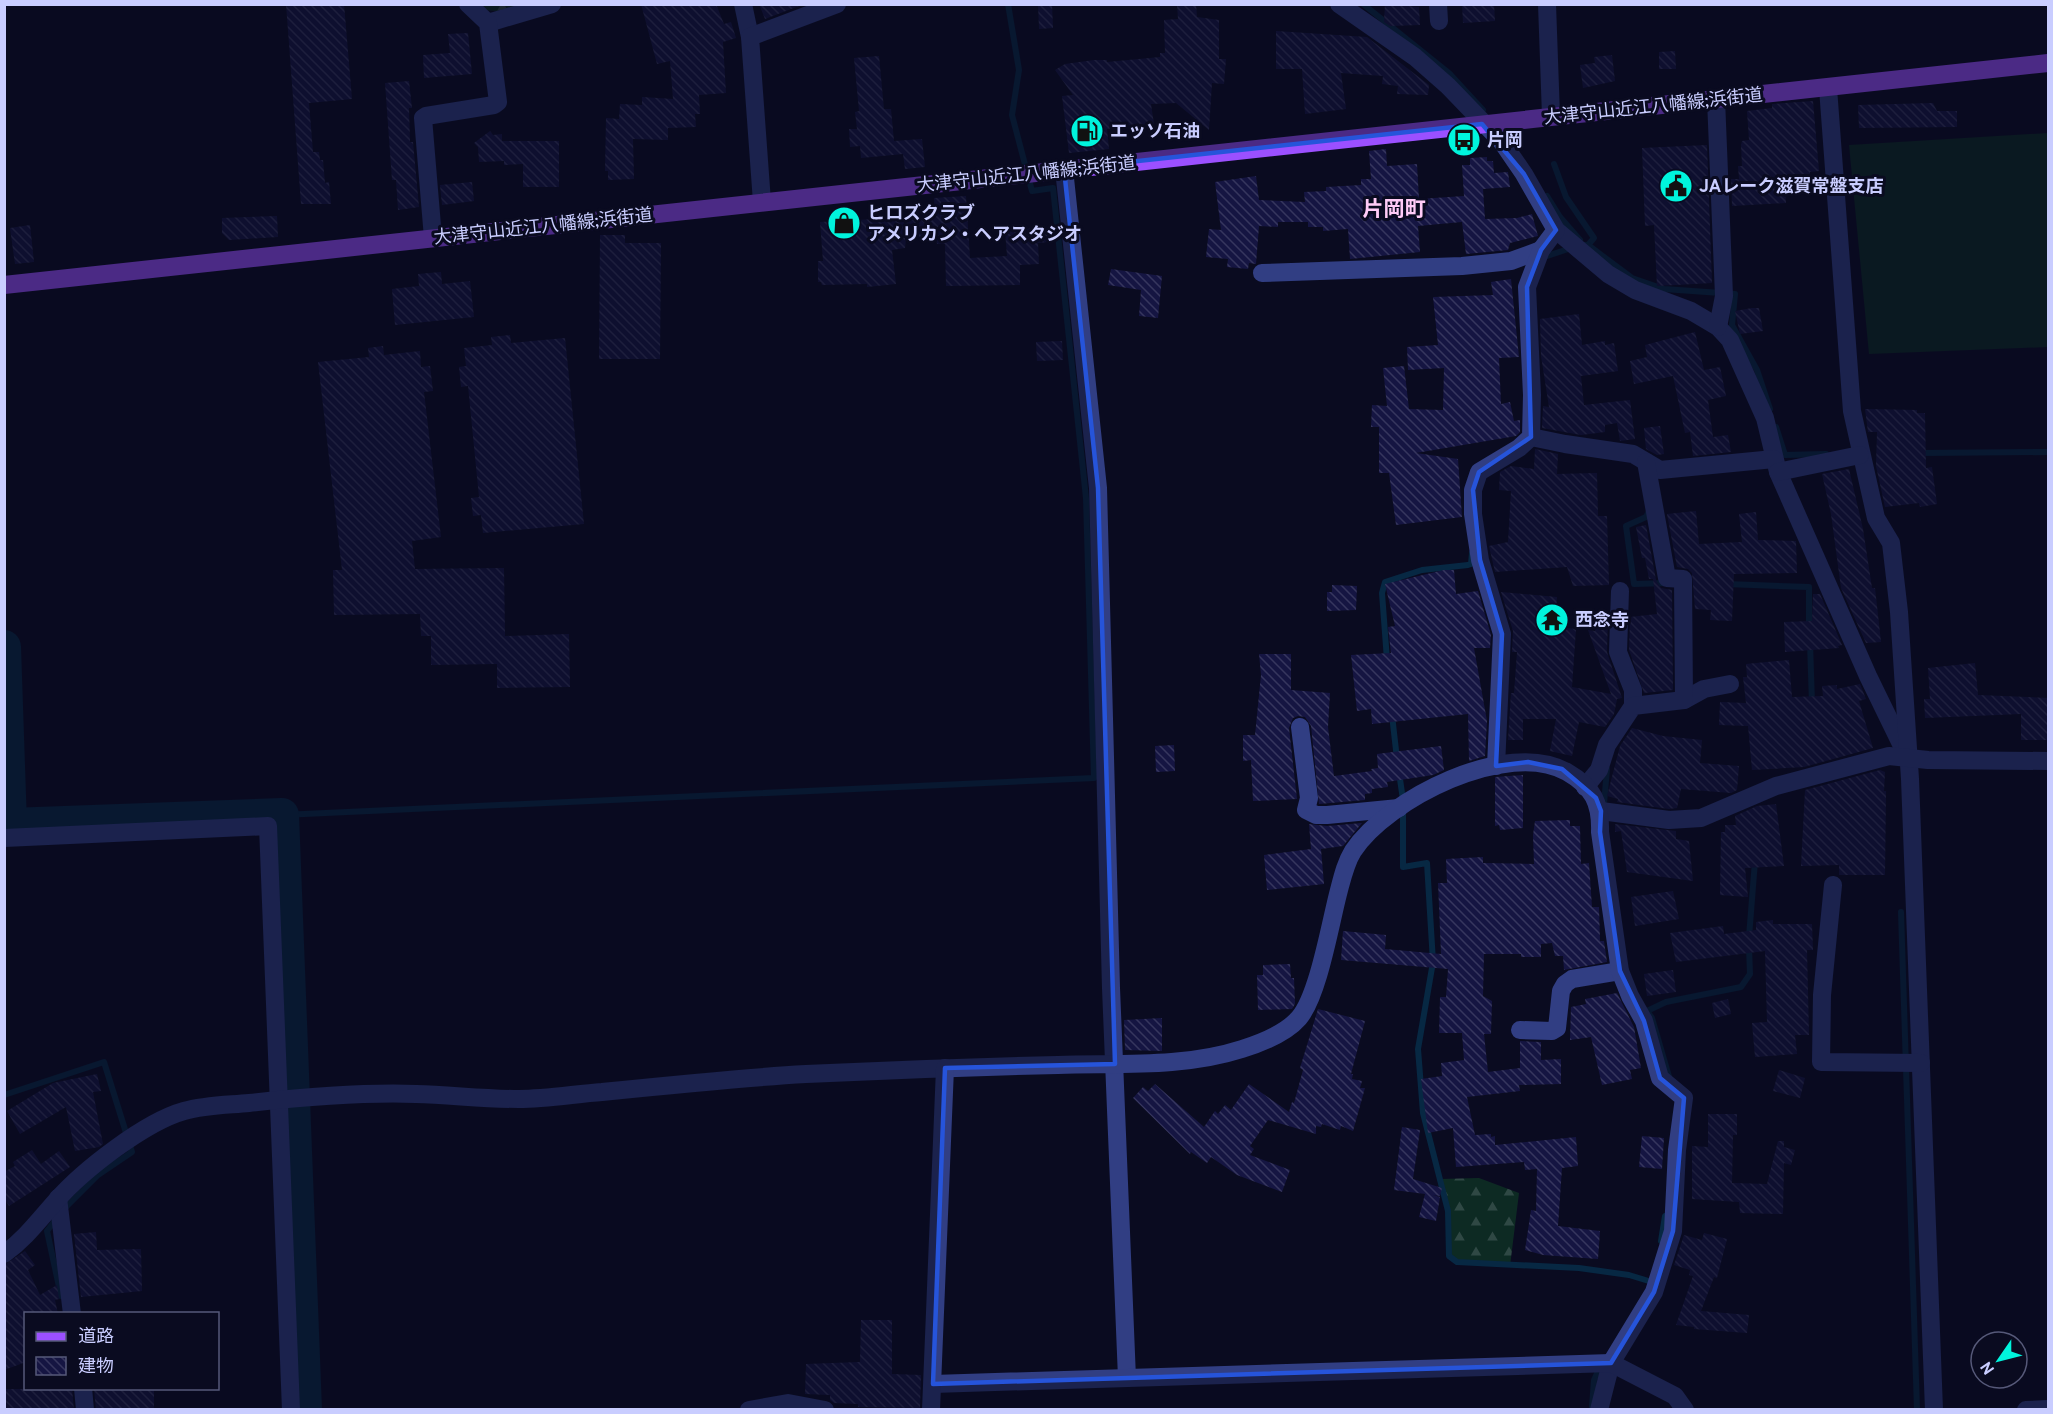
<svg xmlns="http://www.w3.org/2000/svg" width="2053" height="1414" font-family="Overpass,'Noto Sans JP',sans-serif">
  <defs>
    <pattern id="forest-firs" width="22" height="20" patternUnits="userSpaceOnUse" patternTransform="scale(1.5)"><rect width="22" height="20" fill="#0d2a23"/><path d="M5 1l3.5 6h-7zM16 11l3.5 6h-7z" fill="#2f4844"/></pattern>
    <pattern id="building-back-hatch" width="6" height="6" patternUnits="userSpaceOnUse" patternTransform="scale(1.5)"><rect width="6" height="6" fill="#151542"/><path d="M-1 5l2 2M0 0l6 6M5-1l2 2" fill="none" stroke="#36365e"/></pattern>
  </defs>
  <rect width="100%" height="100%" fill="#0a0b20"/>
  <g fill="url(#forest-firs)">
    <polygon points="479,5 521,5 497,11 484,10"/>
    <polygon points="1479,1178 1519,1193 1510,1266 1458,1262 1451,1256 1449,1212 1441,1179"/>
  </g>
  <polygon fill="#0d2a23" points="2048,133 2048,347 1869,354 1849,145"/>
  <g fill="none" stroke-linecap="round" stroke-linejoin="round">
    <g stroke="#072843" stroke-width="6">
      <polyline points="1363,4 1449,73 1483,110"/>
      <polyline points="1554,164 1566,197 1594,238 1588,245 1581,245"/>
      <polyline points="1547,196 1560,217 1580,240"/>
      <polyline points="1588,245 1632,278 1664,289 1735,294 1732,325 1757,370 1770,409"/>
      <polyline points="1541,258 1571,248"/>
      <polyline points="1776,427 1785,455 1826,454"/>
      <polyline points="1920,453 2048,452"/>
      <polyline points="1649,511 1646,517 1626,526 1634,584 1668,583"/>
      <polyline points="1726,584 1809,587 1809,629"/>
      <polyline points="1810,642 1812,704"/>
      <polyline points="1387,660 1382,593 1385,582 1422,570 1468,565 1471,564 1472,553"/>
      <polyline points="1392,715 1397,759"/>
      <polyline points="1399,772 1403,800 1403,867 1427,863 1433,962 1418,1049 1423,1113 1448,1211 1449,1256 1457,1262 1579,1268 1629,1275 1652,1282"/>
      <polyline points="1604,804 1607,769"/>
      <polyline points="282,815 1094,778 1086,498 1053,188 1032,191 1012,115 1019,70 1008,4"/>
      <polyline points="1901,912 1917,1410"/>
      <polyline points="1749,937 1755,861"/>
      <polyline points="1647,1011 1666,1002 1741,987 1750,974 1749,947"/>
      <polyline points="1647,1011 1652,1018 1670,1080"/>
      <polyline points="4,1095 104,1062 132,1152 98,1175 63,1210"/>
      <polyline points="57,1218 47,1231 61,1296"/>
      <polyline points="1661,1241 1665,1216"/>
      <polyline points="1592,1407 1594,1380 1600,1367"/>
    </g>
    <polyline stroke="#072843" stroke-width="34" points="4,647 10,825 282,815 305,1410"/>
  </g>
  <g fill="url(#building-back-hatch)">
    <polygon points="286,4 344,4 352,99 309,103 313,152 319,152 320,160 323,160 325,183 329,182 331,204 301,204"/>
    <polygon points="641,4 716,4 724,24 731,22 736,38 723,42 726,93 699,95 700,114 695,114 696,127 668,128 668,140 633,139 634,179 608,180 608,171 605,171 606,118 619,119 620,104 642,105 642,97 673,99 670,61 657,64"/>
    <polygon points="759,4 804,4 765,19"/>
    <polygon points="1038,4 1052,4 1053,28 1039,29"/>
    <polygon points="1177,4 1196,4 1197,17 1219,20 1219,59 1226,59 1224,84 1212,83 1209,130 1176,103 1151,104 1154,124 1107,129 1109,149 1069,153 1062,96 1073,95 1055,70 1065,64 1094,60 1107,60 1107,62 1160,57 1160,53 1165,53 1164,20 1178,19"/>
    <polygon points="1385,4 1419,7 1420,25 1390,26 1384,22"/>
    <polygon points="1462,4 1494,4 1495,21 1463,23"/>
    <polygon points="1276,31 1367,37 1429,85 1428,95 1397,94 1398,86 1382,84 1383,76 1341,73 1346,109 1305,114 1302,69 1276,69"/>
    <polygon points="468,33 472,74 424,78 423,55 450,53 448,34"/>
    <polygon points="1675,51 1676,69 1659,69 1659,52"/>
    <polygon points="1612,55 1615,81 1583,88 1580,65 1595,63 1594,57"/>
    <polygon points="879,56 884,109 891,109 894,141 922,139 925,167 905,169 903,154 861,158 860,146 850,147 849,129 857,129 855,112 859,111 854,58"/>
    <polygon points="409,81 412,108 409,108 410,142 413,142 419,207 398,210 396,180 392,180 385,83"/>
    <polygon points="1813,101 1819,171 1810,172 1810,184 1785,185 1786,203 1732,206 1731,179 1739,179 1738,166 1742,166 1741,145 1742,141 1749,140 1747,111 1772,108 1772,104"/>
    <polygon points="1933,103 1937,111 1957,111 1957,127 1859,128 1858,105"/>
    <polygon points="490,131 493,135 502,134 502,141 559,141 559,187 523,187 523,164 504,165 504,161 479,162 478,147 474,143"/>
    <polygon points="1707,145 1712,283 1657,286 1654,225 1645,226 1642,148"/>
    <polygon points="1386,149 1387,166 1417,164 1419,199 1464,196 1462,165 1470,165 1470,158 1487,157 1487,161 1493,161 1494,173 1508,172 1510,187 1483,189 1485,219 1517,218 1532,214 1538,236 1510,243 1508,250 1466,254 1462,222 1418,226 1420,252 1350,259 1348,229 1323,231 1323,227 1308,227 1308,222 1278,222 1278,227 1259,226 1256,264 1249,263 1248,269 1227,267 1228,259 1206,257 1209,229 1221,230 1215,182 1256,176 1259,200 1305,202 1304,192 1326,191 1326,187 1361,185 1361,179 1371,179 1369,151"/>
    <polygon points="472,182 474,201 442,205 440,185"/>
    <polygon points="966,196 970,258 1007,256 1005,231 1047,227 1049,242 1038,243 1039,264 1020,265 1020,285 946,286 945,244 937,244 936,236 906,239 905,248 892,250 896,284 867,287 867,284 822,285 821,282 818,282 818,261 823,261 820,222 876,219 884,221 935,215 934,198"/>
    <polygon points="277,216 278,237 229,240 222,233 222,218"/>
    <polygon points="30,225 34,262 15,264 10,228"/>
    <polygon points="600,235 625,235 625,243 661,243 660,359 599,359"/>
    <polygon points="1111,269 1162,276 1158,318 1139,316 1141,290 1108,285"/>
    <polygon points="441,272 442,284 470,281 474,317 395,325 392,289 419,286 418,274"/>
    <polygon points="1511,279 1519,357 1499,358 1501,404 1510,402 1514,421 1520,420 1520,432 1516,436 1416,453 1458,459 1462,517 1396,525 1389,473 1379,473 1379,427 1371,427 1372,405 1387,406 1383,368 1404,366 1409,409 1443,410 1444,368 1408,370 1407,347 1438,345 1433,297 1493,295 1491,282"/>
    <polygon points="1752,308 1759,308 1763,331 1740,334 1735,311"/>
    <polygon points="1579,314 1582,345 1605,341 1605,345 1614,343 1618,371 1581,376 1584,405 1630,400 1635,439 1620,441 1617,423 1605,425 1605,432 1581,435 1542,428 1543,406 1549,407 1541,356 1540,319"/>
    <polygon points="1695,332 1704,370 1720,367 1726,396 1708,400 1713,437 1728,435 1731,452 1693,456 1690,432 1685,433 1673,376 1634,384 1630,361 1647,357 1645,345"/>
    <polygon points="510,335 511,343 565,338 584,524 483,533 481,515 473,516 471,498 479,497 468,386 461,387 459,367 466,366 464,348 492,345 491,337"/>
    <polygon points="1062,341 1063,360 1037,361 1036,342"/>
    <polygon points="383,346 384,355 420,351 421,367 430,366 433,391 424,392 441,537 412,541 415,569 504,568 505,636 569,634 570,687 497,688 497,664 431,665 431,636 421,636 420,614 334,615 333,570 342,570 318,362 369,357 368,348"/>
    <polygon points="1865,409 1917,410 1917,413 1925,413 1926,468 1932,467 1937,504 1920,507 1919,503 1885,507 1876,466 1877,432 1868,432"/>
    <polygon points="1660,426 1664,454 1657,455 1646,449 1644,428"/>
    <polygon points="1535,449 1558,454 1557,474 1597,473 1598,516 1607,516 1609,585 1573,586 1567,567 1495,572 1489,546 1508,542 1511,491 1499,490 1500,472 1511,466 1534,469"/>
    <polygon points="1849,469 1863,529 1872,588 1875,588 1881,642 1866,643 1841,588 1831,514 1822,474"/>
    <polygon points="1696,511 1699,544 1742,542 1739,514 1756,512 1758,540 1796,541 1797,573 1734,574 1732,621 1710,620 1711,610 1695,609 1692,573 1688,569 1677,567 1667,514"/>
    <polygon points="1646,525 1656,580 1661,588 1672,590 1673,690 1644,693 1629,650 1630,617 1657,614 1653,579 1649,579 1645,558 1642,558 1636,527"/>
    <polygon points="1444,570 1454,570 1456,594 1478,591 1491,635 1490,648 1474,648 1487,721 1485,756 1469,761 1468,714 1372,724 1371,709 1357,711 1351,655 1391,653 1388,627 1395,626 1385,584"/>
    <polygon points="1332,585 1357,586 1356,610 1327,611 1327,592 1332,592"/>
    <polygon points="1501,592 1557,597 1555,627 1576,629 1572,687 1611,694 1588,630 1595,631 1595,616 1608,617 1607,652 1622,698 1617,699 1614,714 1605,727 1579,722 1572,756 1550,751 1556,719 1523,719 1523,740 1508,740 1511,693 1514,693 1517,652 1512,652 1513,631"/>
    <polygon points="1813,594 1820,594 1842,645 1838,646 1839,648 1785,652 1784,622 1812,621"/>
    <polygon points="1259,654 1291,654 1291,690 1330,693 1328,727 1334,776 1372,771 1371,769 1378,768 1377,754 1441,746 1444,770 1433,775 1387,782 1388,787 1372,789 1372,793 1365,794 1365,800 1319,804 1311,726 1305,717 1298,716 1293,718 1289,728 1297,799 1253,801 1251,760 1243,761 1243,735 1255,735 1261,675"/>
    <polygon points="1789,660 1792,697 1823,696 1822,686 1837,685 1837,689 1860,684 1866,699 1859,701 1873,748 1804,767 1752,770 1748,726 1719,725 1720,702 1746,703 1743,677 1747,677 1746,664"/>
    <polygon points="1975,663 1978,695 2049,698 2049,740 2021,740 2021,714 1925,718 1924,699 1930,699 1928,668"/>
    <polygon points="1632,728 1663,736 1702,740 1700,763 1739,766 1737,790 1731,793 1681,789 1677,808 1669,809 1617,802 1618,799 1607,796 1620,746"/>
    <polygon points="1174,745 1175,771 1156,772 1155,746"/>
    <polygon points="1880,770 1885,772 1884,791 1886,791 1885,875 1839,875 1839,865 1801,866 1805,790"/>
    <polygon points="1523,775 1523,828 1500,830 1499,825 1495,826 1495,777"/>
    <polygon points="1776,804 1784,866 1745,868 1748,897 1720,895 1721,832 1725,832 1725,825 1736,825 1735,816 1757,806"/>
    <polygon points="1570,820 1570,826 1580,826 1581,864 1589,863 1592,907 1599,907 1600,941 1604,941 1607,962 1564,970 1563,956 1555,956 1552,943 1541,944 1541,957 1521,957 1521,954 1484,954 1483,996 1492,1001 1491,1034 1484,1034 1488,1072 1520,1068 1520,1041 1541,1042 1541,1060 1561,1059 1561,1084 1519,1085 1520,1091 1467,1097 1475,1135 1491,1134 1491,1137 1495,1136 1495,1145 1576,1137 1578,1166 1562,1168 1558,1226 1600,1231 1598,1259 1543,1255 1525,1250 1531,1210 1536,1211 1537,1169 1525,1170 1524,1162 1456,1167 1453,1128 1428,1133 1421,1079 1442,1076 1441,1063 1464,1060 1462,1033 1439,1033 1440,997 1446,997 1448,969 1341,960 1343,931 1386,935 1385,949 1441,954 1438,883 1447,883 1446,859 1483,857 1483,863 1534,864 1533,835 1535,821"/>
    <polygon points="1362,823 1343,846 1321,849 1324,884 1267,890 1264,855 1311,849 1309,824 1327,826"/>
    <polygon points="1615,824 1676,831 1676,839 1689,841 1693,881 1627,872 1621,831 1615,832"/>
    <polygon points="1673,891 1679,919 1635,926 1631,897"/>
    <polygon points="1773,920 1773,924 1812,924 1813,950 1807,950 1809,1035 1795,1035 1797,1054 1755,1057 1752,1023 1767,1022 1765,951 1676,962 1670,933 1723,926 1724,934 1756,930 1756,922"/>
    <polygon points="1290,964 1291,978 1294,978 1295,1004 1292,1009 1258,1010 1257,975 1263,975 1263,965"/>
    <polygon points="1673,970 1676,992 1647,996 1644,974"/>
    <polygon points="1617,993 1634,1027 1641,1068 1630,1070 1632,1079 1602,1085 1591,1037 1570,1040 1571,1007 1586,1004 1585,999"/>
    <polygon points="1728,999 1731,1014 1715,1018 1712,1003"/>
    <polygon points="1318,1009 1365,1021 1351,1074 1353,1074 1352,1079 1362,1081 1360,1088 1365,1088 1353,1131 1341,1126 1340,1130 1322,1124 1321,1127 1316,1126 1316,1134 1268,1120 1250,1146 1254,1149 1250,1155 1290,1170 1282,1192 1237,1175 1211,1157 1207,1163 1191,1152 1190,1154 1133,1098 1143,1087 1148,1091 1155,1084 1204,1127 1215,1111 1218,1114 1225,1105 1231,1110 1249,1084 1289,1112 1292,1102 1294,1103 1303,1070 1300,1068"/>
    <polygon points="1162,1018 1162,1051 1125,1050 1124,1020"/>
    <polygon points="1779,1070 1805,1078 1800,1098 1773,1091"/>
    <polygon points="97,1074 101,1091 93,1092 103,1144 99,1147 75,1151 66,1107 20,1134 7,1111 53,1083"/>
    <polygon points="1708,1114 1737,1114 1737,1135 1733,1135 1732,1183 1767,1184 1778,1141 1784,1141 1784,1147 1795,1150 1791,1165 1784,1163 1783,1214 1740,1213 1739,1202 1692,1199 1692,1146 1708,1147"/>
    <polygon points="1402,1127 1420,1130 1413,1179 1442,1188 1440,1196 1433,1195 1440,1197 1436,1221 1419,1217 1425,1194 1394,1190"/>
    <polygon points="1642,1136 1664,1138 1662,1169 1639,1167"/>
    <polygon points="32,1150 41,1164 59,1151 70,1167 9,1206 4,1198 4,1172 15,1166 13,1162"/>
    <polygon points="96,1232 97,1250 141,1249 142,1291 81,1297 74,1234"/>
    <polygon points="1704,1233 1727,1239 1717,1278 1714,1277 1701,1311 1749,1315 1747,1333 1694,1329 1694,1327 1676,1325 1693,1276 1689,1275 1690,1270 1674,1265 1684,1235 1702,1240"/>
    <polygon points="25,1251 35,1265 28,1270 40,1295 57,1285 59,1299 55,1300 58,1314 26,1314 26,1362 4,1370 4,1265"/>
    <polygon points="861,1320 892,1320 892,1374 921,1375 920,1408 858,1407 858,1404 834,1403 830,1400 830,1395 805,1394 806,1364 860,1362"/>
    <polygon points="4,1389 72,1389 74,1410 4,1410"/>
    <polygon points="94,1389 154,1389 154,1410 96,1410"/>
  </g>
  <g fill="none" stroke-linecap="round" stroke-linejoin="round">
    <g stroke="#313e83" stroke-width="18">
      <polyline points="743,4 750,37"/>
      <polyline points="1339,4 1415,57 1448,86 1502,142 1524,174 1556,230 1608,274 1635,290 1691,311 1718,327 1730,340 1765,418 1778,472 1868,676 1903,748"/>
      <polyline points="1438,4 1439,21"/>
      <polyline points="1547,4 1551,116"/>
      <polyline points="488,23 552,4"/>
      <polyline points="1828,88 1852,411 1876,518 1891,543 1899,612 1910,779 1934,1410"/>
      <polyline points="1716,99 1724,296 1718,327"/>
      <polyline points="1064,169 1098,488 1111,988 1127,1378"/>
      <polyline points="762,202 750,37 837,4"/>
      <polyline points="433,238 423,118 426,116 494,105 498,102 488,23 468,4"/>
      <polyline points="1262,273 1462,266 1511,261 1541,250"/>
      <polyline points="1531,437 1565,444 1633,454 1660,470 1774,459"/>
      <polyline points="1778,472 1860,455"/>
      <polyline points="1620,591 1618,652 1633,690 1633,706"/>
      <polyline points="1684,700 1704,689 1730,684"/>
      <polyline points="1300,727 1309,798 1306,810 1316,815 1327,815 1399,808"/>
      <polyline points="1496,766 1502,634 1480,560 1473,514 1473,490 1479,472 1519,448 1531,437 1532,395 1527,287 1541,250 1556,230"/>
      <polyline points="1585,787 1599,770 1607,745 1633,706 1684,700 1683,579 1667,578 1646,462"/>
      <polyline points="1601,811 1669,820 1701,818 1776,786 1889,756 1928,760 2048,761"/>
      <polyline points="4,838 268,826 291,1410"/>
      <polyline points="1833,885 1822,995 1821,1062 1921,1063"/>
      <polyline points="1520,1030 1552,1031 1557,1028 1561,991 1565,984 1572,979 1620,971"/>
      <polyline points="58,1198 72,1314"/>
      <path d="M4,1254c21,-15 35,-34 52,-53 27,-31 89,-79 128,-90 21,-6 44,-6 65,-8 55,-6 113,-11 167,-9 35,1 69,5 103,5 27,0 56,-5 83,-7 68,-7 136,-14 204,-18 84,-4 168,-7 252,-9 61,-2 125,3 184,-16 19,-6 44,-16 57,-31 19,-22 31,-93 39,-124 4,-15 7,-30 15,-43 34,-52 155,-113 214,-79 26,15 34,31 33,60l20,139 10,25 14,25 16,57 24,20 -7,52 -4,81 -19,61 -43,71 -12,47"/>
      <polyline points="933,1384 1611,1363 1675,1396 1685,1410"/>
      <polyline points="83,1388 85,1410"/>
      <polyline points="749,1410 788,1403 825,1410"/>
      <polyline points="931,1410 945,1068"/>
      <polyline points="2026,1410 2048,1409"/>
    </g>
    <polyline stroke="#9b50ff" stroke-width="18" points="4,285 2048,63"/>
  </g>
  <path d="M0 0H2053V1414H0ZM1482,124l42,50 32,56 -15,20 -14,37 4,150 -52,35 -6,18 7,70 22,74 -6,132 32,-4 34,7 34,29 5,13 -1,21 20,139 24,50 16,57 24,20 -11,133 -19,61 -43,71 -678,21 12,-316 170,-4 -17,-576 -34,-319z" fill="#0a0b20" fill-opacity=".55" fill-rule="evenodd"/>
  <path fill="none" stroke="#2654da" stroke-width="4.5" stroke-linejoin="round" d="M1482,124l42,50 32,56 -15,20 -14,37 4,150 -52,35 -6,18 7,70 22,74 -6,132 32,-4 34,7 34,29 5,13 -1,21 20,139 24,50 16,57 24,20 -11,133 -19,61 -43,71 -678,21 12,-316 170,-4 -17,-576 -34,-319z"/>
  <defs>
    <symbol id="fuel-disc" viewBox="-11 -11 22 22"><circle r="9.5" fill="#00f4dd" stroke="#0a0b20"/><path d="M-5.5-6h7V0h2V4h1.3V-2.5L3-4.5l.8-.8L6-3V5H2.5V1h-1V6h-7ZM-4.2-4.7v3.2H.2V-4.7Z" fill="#111"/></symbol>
    <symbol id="bus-disc" viewBox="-11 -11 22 22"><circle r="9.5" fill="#00f4dd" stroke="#0a0b20"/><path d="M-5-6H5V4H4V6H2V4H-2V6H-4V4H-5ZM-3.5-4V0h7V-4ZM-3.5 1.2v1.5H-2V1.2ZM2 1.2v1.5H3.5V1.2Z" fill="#111"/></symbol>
    <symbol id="civic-disc" viewBox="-11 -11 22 22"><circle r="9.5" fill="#00f4dd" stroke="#0a0b20"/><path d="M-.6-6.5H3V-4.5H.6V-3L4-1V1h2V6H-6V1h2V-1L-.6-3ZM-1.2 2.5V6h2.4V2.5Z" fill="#111"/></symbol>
    <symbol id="shop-disc" viewBox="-11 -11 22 22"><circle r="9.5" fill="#00f4dd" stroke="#0a0b20"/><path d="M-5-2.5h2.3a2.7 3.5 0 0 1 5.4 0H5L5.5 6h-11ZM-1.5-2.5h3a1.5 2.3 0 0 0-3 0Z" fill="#111"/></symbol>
    <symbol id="temple-disc" viewBox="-11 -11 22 22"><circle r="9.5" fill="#00f4dd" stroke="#0a0b20"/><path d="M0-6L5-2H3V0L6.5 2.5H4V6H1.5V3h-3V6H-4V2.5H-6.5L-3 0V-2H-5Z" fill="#111"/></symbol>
  </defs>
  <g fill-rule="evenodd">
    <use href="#fuel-disc" x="1068" y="112" width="38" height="38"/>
    <use href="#bus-disc" x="1445" y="121" width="38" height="38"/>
    <use href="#civic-disc" x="1657" y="167" width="38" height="38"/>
    <use href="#shop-disc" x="825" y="204" width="38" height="38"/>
    <use href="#temple-disc" x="1533" y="601" width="38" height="38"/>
  </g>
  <g text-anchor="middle" stroke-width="6" stroke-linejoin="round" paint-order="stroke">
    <g font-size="18" fill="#c9cdff" stroke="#0a0b20">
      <text transform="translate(1653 106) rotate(-6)" y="6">大津守山近江八幡線;浜街道</text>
      <text transform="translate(1026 174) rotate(-6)" y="6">大津守山近江八幡線;浜街道</text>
      <text transform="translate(543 226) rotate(-6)" y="6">大津守山近江八幡線;浜街道</text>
    </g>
    <g font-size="18" font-weight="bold" fill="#c9cdff" stroke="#0a0b20" text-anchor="start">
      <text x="1110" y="137">エッソ石油</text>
      <text x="1487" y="146">片岡</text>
      <text x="1699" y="192">JAレーク滋賀常盤支店</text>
      <text x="867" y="219">ヒロズクラブ<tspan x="867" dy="21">アメリカン・ヘアスタジオ</tspan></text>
      <text x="1575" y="626">西念寺</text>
    </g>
    <g font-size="21" font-weight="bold" fill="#ffcbf6" stroke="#0a0b20">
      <text x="1394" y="216">片岡町</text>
    </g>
  </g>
  <rect width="2053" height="1414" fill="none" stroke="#c9cdff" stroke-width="12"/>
  <rect x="24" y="1312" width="195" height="78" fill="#0a0b20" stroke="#565979" stroke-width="1.5"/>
  <rect x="36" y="1332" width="30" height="9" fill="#9b50ff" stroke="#565979" stroke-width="1.5"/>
  <text x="78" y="1342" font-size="18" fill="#c9cdff">道路</text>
  <rect x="36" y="1357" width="30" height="18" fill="url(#building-back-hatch)" stroke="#565979" stroke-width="1.5"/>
  <text x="78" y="1372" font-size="18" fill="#c9cdff">建物</text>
  <g transform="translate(1999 1360) rotate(235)"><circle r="28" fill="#0a0b20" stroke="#565979" stroke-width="1.5"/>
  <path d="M0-4.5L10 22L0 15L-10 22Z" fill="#00f4dd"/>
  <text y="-9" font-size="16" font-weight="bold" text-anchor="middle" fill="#c9cdff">N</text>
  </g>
</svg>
